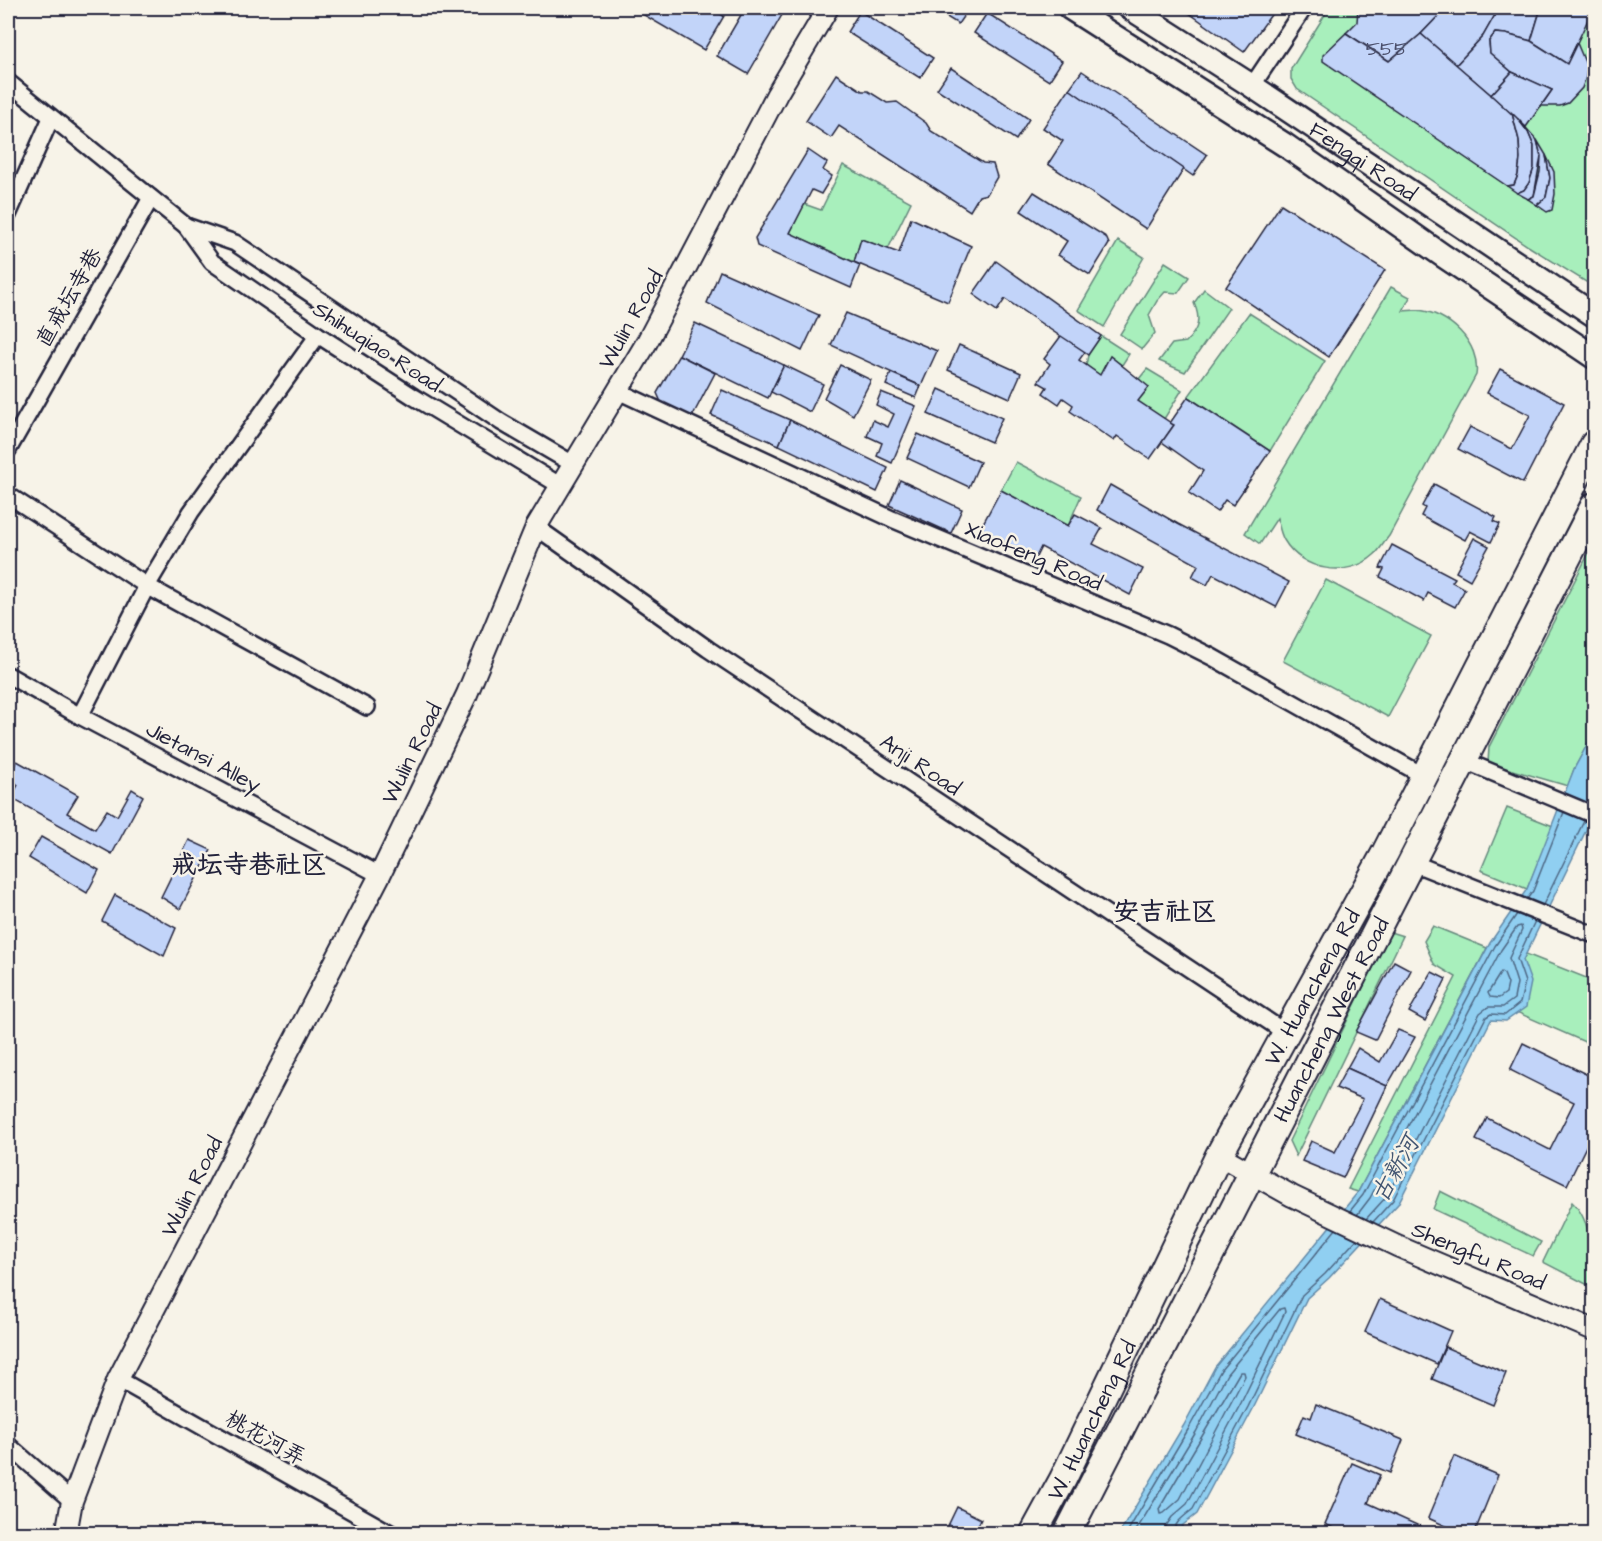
<svg xmlns="http://www.w3.org/2000/svg" width="1602" height="1541" font-family="'Architects Daughter','LXGW WenKai TC',sans-serif">
  <rect width="100%" height="100%" fill="#f7f3e8"/>
  <filter id="ink" filterUnits="userSpaceOnUse"><feTurbulence type="fractalNoise" baseFrequency=".0167" numOctaves="2"/><feDisplacementMap in="SourceGraphic" scale="12" xChannelSelector="R" yChannelSelector="G"/><feConvolveMatrix kernelMatrix="1 2 1 2 8 2 1 2 1" color-interpolation-filters="sRGB"/></filter>
  <g filter="url(#ink)">
    <g fill="#a8efbc" stroke="#65887c" stroke-width="1.5">
      <polygon points="1329,8 1594,8 1594,287 1528,246 1297,89 1291,79 1291,69"/>
      <polygon points="843,165 911,202 888,249 861,239 854,262 790,233 804,204 821,210"/>
      <polygon points="1118,241 1144,257 1104,327 1078,310"/>
      <polygon points="1165,262 1189,277 1178,293 1165,292 1157,301 1149,315 1155,333 1142,349 1120,334"/>
      <path d="M1391,287l19,10 -7,14c4,0 9,-1 14,-1 31,2 64,33 59,65l-87,161c-5,6 -9,14 -15,19 -26,24 -72,16 -90,-15 -4,-7 -5,-15 -7,-22l-17,26 -15,-11z"/>
      <path d="M1204,289l25,19 -44,64 -26,-11 13,-17 14,-2c13,-13 15,-23 8,-39z"/>
      <polygon points="1249,313 1325,361 1270,451 1188,397"/>
      <polygon points="1101,336 1129,354 1122,365 1110,357 1100,375 1086,365 1088,355"/>
      <polygon points="1147,369 1182,390 1164,419 1138,401 1149,387 1139,379"/>
      <polygon points="1016,462 1081,496 1068,526 1001,490"/>
      <polygon points="1594,543 1594,732 1574,769 1568,786 1488,763 1489,747"/>
      <polygon points="1326,580 1431,636 1388,717 1283,661"/>
      <polygon points="1507,808 1553,826 1527,889 1481,870"/>
      <polygon points="1433,926 1487,948 1358,1192 1348,1189 1456,977 1434,964 1424,941"/>
      <polygon points="1390,932 1403,936 1296,1156 1289,1141"/>
      <polygon points="1526,954 1594,981 1594,1046 1505,1007 1503,1000"/>
      <polygon points="1440,1191 1541,1242 1533,1256 1433,1209"/>
      <path d="M1572,1202c20,18 23,61 22,86l-51,-26z"/>
    </g>
    <polygon fill="#90cff1" stroke="#648aa8" stroke-width="1.5" points="1594,732 1594,814 1523,960 1531,982 1526,1007 1506,1021 1491,1020 1398,1204 1329,1278 1307,1298 1253,1409 1197,1514 1183,1525 1177,1533 1119,1534 1184,1425 1215,1367 1358,1192 1490,943 1527,889 1574,769"/>
    <g fill="none" stroke-linecap="round" stroke-linejoin="round">
      <g stroke="#4e6784" stroke-width="1.5">
        <polyline points="1527,899 1533,891 1564,812"/>
        <polyline points="1543,905 1584,821"/>
        <polygon points="1501,972 1504,974 1508,984 1506,993 1499,998 1490,997 1488,993"/>
        <polyline points="1350,1211 1363,1195 1495,946 1517,914"/>
        <polyline points="1357,1215 1370,1198 1501,950 1517,927 1521,926 1522,930 1509,958 1517,983 1514,999 1503,1007 1488,1007 1480,1013 1387,1196 1366,1219"/>
        <polyline points="1373,1222 1393,1200 1486,1017 1491,1014 1505,1015 1520,1003 1525,982 1517,959 1535,921"/>
        <polygon points="1240,1372 1244,1372 1245,1376 1180,1499 1164,1513 1160,1514 1159,1509"/>
        <polyline points="1126,1534 1189,1428 1221,1370 1336,1229"/>
        <polyline points="1134,1534 1196,1432 1227,1374 1280,1309 1284,1308 1285,1312 1241,1403 1187,1504 1172,1517 1166,1526 1165,1534"/>
        <path d="M1173,1534c1,-12 12,-18 20,-25l55,-102 54,-112 23,-21 32,-35"/>
      </g>
    </g>
    <g fill="#c2d4f9" stroke="#22223b" stroke-width="1.5">
      <polygon points="632,8 710,8 724,16 704,50"/>
      <polygon points="745,8 786,8 748,74 717,56"/>
      <polygon points="932,8 969,8 958,24"/>
      <polygon points="1182,8 1276,8 1244,52"/>
      <polygon points="1358,8 1446,8 1421,34 1389,61 1346,33 1357,22"/>
      <polygon points="1446,8 1499,8 1483,36 1456,65 1421,34"/>
      <polygon points="1499,8 1541,8 1531,41 1506,34 1495,33 1489,41 1490,53 1512,72 1491,95 1456,65 1483,36"/>
      <polygon points="1541,8 1578,8 1592,11 1567,64 1531,41"/>
      <polygon points="860,11 933,58 920,78 847,32"/>
      <polygon points="987,13 1062,61 1049,81 974,33"/>
      <polygon points="1346,33 1389,61 1421,34 1512,113 1519,140 1520,159 1518,175 1514,185 1507,186 1323,61 1323,55"/>
      <polygon points="1495,33 1506,34 1531,41 1567,64 1577,43 1587,67 1586,77 1582,88 1568,103 1560,106 1541,106 1552,90 1512,72 1490,53 1489,41"/>
      <polygon points="951,68 1029,119 1016,140 937,89"/>
      <polygon points="1082,71 1207,155 1193,176 1069,89"/>
      <polygon points="1512,72 1552,90 1526,127 1491,95"/>
      <polygon points="836,74 862,91 868,91 887,103 897,102 926,123 931,131 983,163 993,164 997,177 987,194 979,196 970,211 839,126 831,138 806,121"/>
      <polygon points="1069,89 1184,169 1146,229 1048,164 1063,141 1043,128"/>
      <polygon points="1512,113 1518,119 1528,132 1534,146 1534,168 1529,183 1524,190 1517,193 1507,186 1514,185 1518,175 1520,159 1519,140"/>
      <polygon points="1518,119 1537,140 1541,156 1534,196 1528,199 1517,193 1524,190 1529,183 1534,168 1534,146 1528,132"/>
      <polygon points="1537,140 1546,155 1550,178 1546,197 1537,205 1528,199 1534,196 1540,172 1541,156"/>
      <polygon points="808,150 827,163 823,170 832,176 821,194 812,190 790,233 860,265 851,288 757,246 755,238"/>
      <polygon points="1546,155 1554,172 1555,194 1552,210 1547,212 1537,205 1546,197 1550,178"/>
      <polygon points="1034,192 1106,237 1109,244 1090,275 1058,255 1067,241 1021,211"/>
      <polygon points="1281,204 1385,270 1329,357 1226,287"/>
      <polygon points="911,218 971,246 948,302 854,262 861,239 899,253"/>
      <polygon points="996,261 1101,336 1088,355 1005,299 997,311 973,294"/>
      <polygon points="720,271 819,315 802,351 707,303"/>
      <polygon points="846,313 937,351 921,386 831,345"/>
      <polygon points="695,323 784,365 768,398 679,355"/>
      <polygon points="1061,336 1085,352 1079,360 1100,375 1110,356 1149,387 1138,401 1174,425 1150,459 1117,436 1114,441 1070,411 1073,405 1063,398 1059,404 1043,393 1047,387 1038,382 1050,364 1044,359"/>
      <polygon points="959,345 1021,373 1010,398 948,370"/>
      <polygon points="679,355 715,373 693,415 687,415 661,402 657,393"/>
      <polygon points="784,365 823,384 810,412 771,392"/>
      <polygon points="840,365 871,380 853,415 824,398"/>
      <polygon points="1500,369 1564,403 1523,483 1458,449 1470,427 1512,449 1530,415 1487,393"/>
      <polygon points="891,373 921,386 916,398 886,385"/>
      <polygon points="939,389 1002,418 991,442 928,414"/>
      <polygon points="722,390 790,420 779,445 711,415"/>
      <polygon points="881,392 916,406 892,463 877,456 882,443 867,436 873,420 888,427 894,414 876,405"/>
      <polygon points="1188,397 1270,451 1233,505 1225,500 1217,512 1189,493 1203,471 1162,442 1174,425 1170,423"/>
      <polygon points="790,420 888,468 877,492 779,445"/>
      <polygon points="918,434 980,462 969,487 907,458"/>
      <polygon points="900,480 962,509 951,533 889,505"/>
      <polygon points="1434,484 1496,517 1494,521 1500,524 1491,542 1470,531 1465,540 1421,516 1425,508 1422,506"/>
      <polygon points="1110,485 1178,524 1289,582 1276,607 1213,574 1207,585 1192,577 1198,565 1097,510"/>
      <polygon points="1001,490 1068,526 1075,514 1102,528 1093,544 1143,569 1130,595 1041,547 1035,559 980,529"/>
      <polygon points="1474,538 1489,546 1470,580 1456,572"/>
      <polygon points="1392,545 1455,578 1452,582 1465,589 1455,607 1428,593 1424,601 1380,577 1384,569 1380,568"/>
      <polygon points="17,761 78,795 67,813 95,829 107,810 117,816 132,789 143,796 112,854 11,798 18,785 8,776"/>
      <polygon points="41,837 99,870 87,893 29,858"/>
      <polygon points="189,840 211,850 180,909 161,897"/>
      <polygon points="115,895 176,928 164,956 102,921"/>
      <polygon points="1394,961 1411,970 1375,1040 1356,1032"/>
      <polygon points="1432,972 1446,979 1425,1021 1409,1012"/>
      <polygon points="1398,1030 1415,1037 1387,1086 1347,1068 1358,1048 1380,1062"/>
      <polygon points="1523,1043 1594,1078 1594,1130 1567,1185 1476,1140 1487,1118 1550,1150 1574,1102 1510,1070"/>
      <polygon points="1347,1068 1387,1086 1343,1178 1302,1161 1311,1141 1335,1152 1363,1099 1336,1088"/>
      <polygon points="1380,1299 1451,1331 1437,1364 1365,1332"/>
      <polygon points="1445,1347 1506,1373 1493,1405 1432,1379"/>
      <polygon points="1316,1404 1403,1440 1390,1473 1296,1434 1304,1415 1311,1418"/>
      <polygon points="1454,1456 1498,1475 1474,1534 1464,1534 1428,1518"/>
      <polygon points="1352,1463 1380,1475 1368,1503 1437,1534 1346,1534 1325,1524"/>
      <polygon points="957,1507 981,1519 974,1534 944,1534"/>
    </g>
    <g fill="none" stroke-linecap="round" stroke-linejoin="round">
      <defs>
        <g id="minor">
          <polyline points="8,82 186,226"/>
          <polyline points="1252,86 1304,8"/>
          <polyline points="8,215 51,118"/>
          <polyline points="618,391 892,519 1168,635 1212,657 1424,776"/>
          <polyline points="8,450 151,198"/>
          <polyline points="561,486 414,397 318,335 212,262 186,226 235,243 501,422 573,464"/>
          <polyline points="8,495 147,586 367,707"/>
          <polyline points="536,527 708,649 1286,1033"/>
          <polyline points="8,675 80,716 380,875"/>
          <polyline points="80,716 147,586 191,512 318,335"/>
          <polyline points="1465,761 1594,815"/>
          <polyline points="1413,863 1594,935"/>
          <polyline points="118,1379 392,1534"/>
          <polyline points="8,1445 72,1501"/>
        </g>
        <g id="tertiary">
          <polyline points="1219,1155 1292,1196 1397,1246 1594,1330"/>
          <polyline points="66,1534 72,1501 118,1379 380,875 467,694 536,527 647,342 777,94 828,8"/>
        </g>
        <g id="secondary">
          <polyline points="1070,8 1285,145 1442,255 1594,357"/>
          <path id="s1" d="M1130,8l122,78 342,229"/>
        </g>
        <g id="primary">
          <path id="s2" d="M1033,1534l30,-55 156,-324 166,-302 209,-409"/>
          <path id="s3" d="M1067,1534l527,-1028"/>
        </g>
      </defs>
      <use href="#minor" stroke="#22223b" stroke-width="20"/>
      <use href="#tertiary" stroke="#22223b" stroke-width="24"/>
      <use href="#secondary" stroke="#22223b" stroke-width="27"/>
      <use href="#primary" stroke="#22223b" stroke-width="30"/>
      <use href="#minor" stroke="#f7f3e8" stroke-width="15"/>
      <use href="#tertiary" stroke="#f7f3e8" stroke-width="20"/>
      <use href="#secondary" stroke="#f7f3e8" stroke-width="22"/>
      <use href="#primary" stroke="#f7f3e8" stroke-width="26"/>
    </g>
  </g>
  <g text-anchor="middle" stroke-width="5" stroke-linejoin="round" paint-order="stroke">
    <g font-size="20" fill="#4a4e6a">
      <text x="1387" y="55">555</text>
    </g>
    <g font-size="22" fill="#22223b" stroke="#f7f3e8">
      <text dy="8" stroke="none"><textPath href="#s1" startOffset="279">Fengqi Road</textPath></text>
      <text transform="translate(68 297) rotate(-60)" y="8">直戒坛寺巷</text>
      <text transform="translate(630 319) rotate(-61)" y="8">Wulin Road</text>
      <text transform="translate(378 346) rotate(33)" y="8">Shihuqiao Road</text>
      <text transform="translate(1034 555) rotate(23)" y="8">Xiaofeng Road</text>
      <text transform="translate(411 753) rotate(-64)" y="8">Wulin Road</text>
      <text transform="translate(204 756) rotate(28)" y="8">Jietansi Alley</text>
      <text transform="translate(921 764) rotate(34)" y="8">Anji Road</text>
      <text dy="8" stroke="none"><textPath href="#s2" startOffset="614">W. Huancheng Rd</textPath></text>
      <text dy="8" stroke="none"><textPath href="#s3" startOffset="578">Huancheng West Road</textPath></text>
      <text transform="translate(191 1186) rotate(-63)" y="8">Wulin Road</text>
      <text transform="translate(1479 1255) rotate(23)" y="8">Shengfu Road</text>
      <text dy="8" stroke="none"><textPath href="#s2" startOffset="128">W. Huancheng Rd</textPath></text>
      <text transform="translate(266 1437) rotate(29)" y="8">桃花河弄</text>
    </g>
    <g font-size="24" font-style="italic" fill="#435672" stroke="#f7f3e8">
      <text transform="translate(1395 1169) rotate(-61)" y="8">古新河</text>
    </g>
    <g font-size="26" font-weight="bold" fill="#22223b" stroke="#f7f3e8">
      <text x="249" y="873">戒坛寺巷社区</text>
      <text x="1165" y="920">安吉社区</text>
    </g>
  </g>
  <rect width="1602" height="1541" fill="none" stroke="#f7f3e8" stroke-width="30"/>
  <rect x="15" y="15" width="1572" height="1511" fill="none" stroke="#22223b" stroke-width="2" filter="url(#ink)"/>
</svg>
